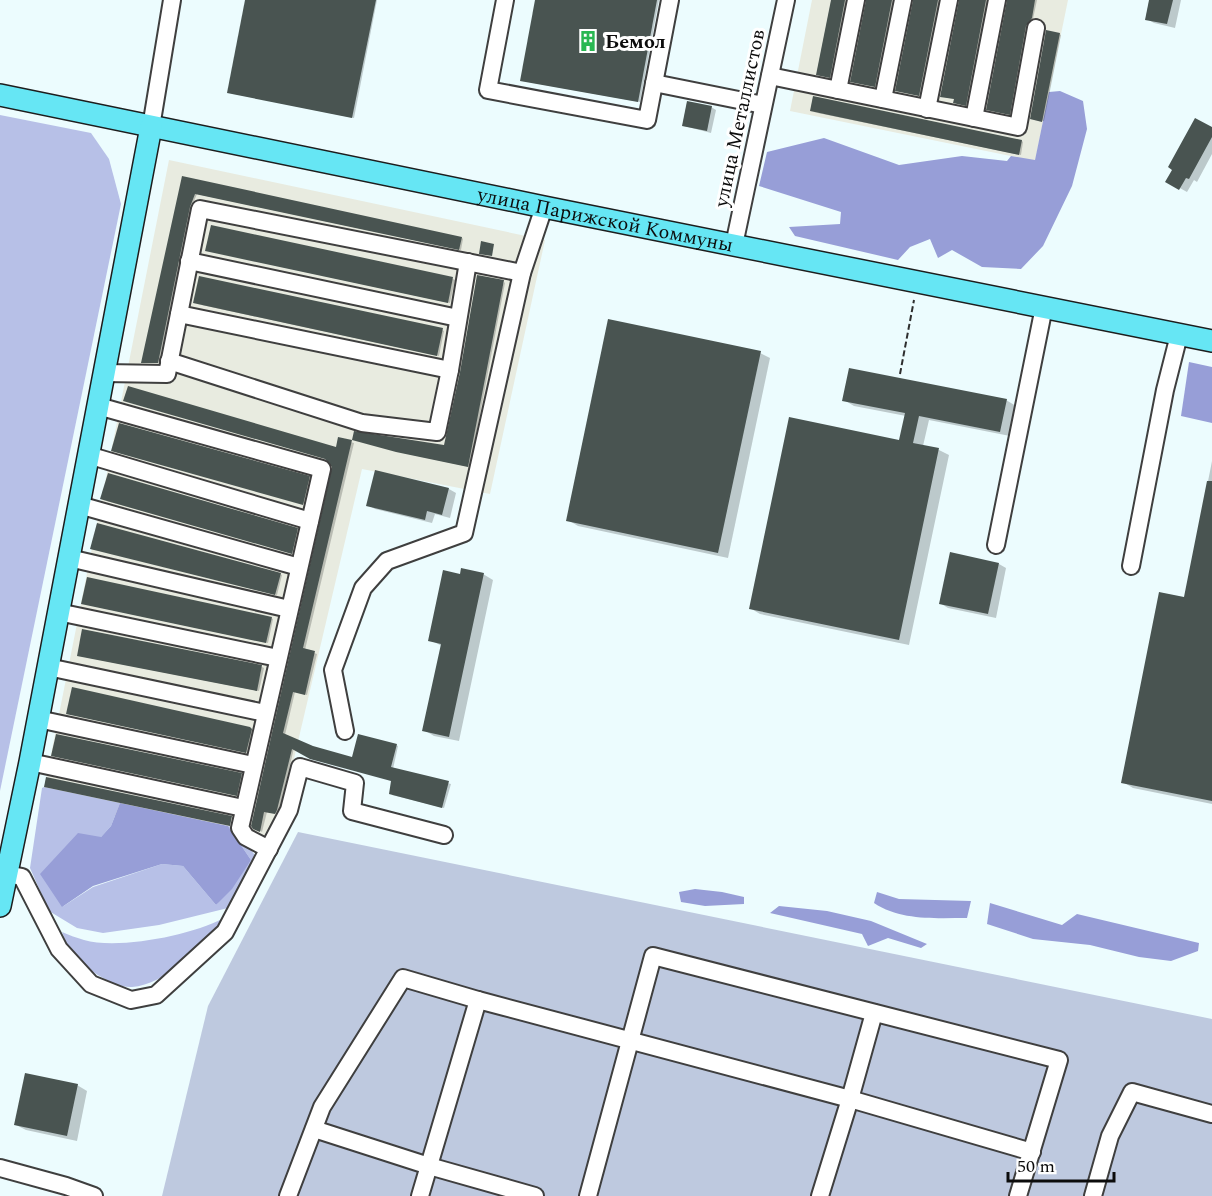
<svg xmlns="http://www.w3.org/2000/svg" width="1212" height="1196" font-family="Spectral,serif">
  <rect width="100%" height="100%" fill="#ecfcfe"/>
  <g fill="#e8ebe0">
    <polygon points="812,0 1068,0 1035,161 790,111"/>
    <polygon points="169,160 545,240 490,494 362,469 273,848 42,800"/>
  </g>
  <g fill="#b7c0e7">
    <polygon points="0,115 91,133 109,159 121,204 0,791"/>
    <polygon points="44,787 120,803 111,826 101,837 62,907 93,887 162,864 183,866 216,905 251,860 228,826 234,827 257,858 237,898 228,908 159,925 103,933 77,928 49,911 30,868 42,788"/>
    <path d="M222,919c-16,27 -57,66 -90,68 -19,1 -49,-20 -60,-34 -4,-6 -7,-14 -10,-21 7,3 15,6 22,8 34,10 108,-5 138,-21z"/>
  </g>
  <g fill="#979ed7">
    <polygon points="1060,91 1083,101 1087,129 1072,186 1043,246 1021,269 982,267 952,250 938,258 930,239 910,247 898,260 795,236 789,227 840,224 841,212 759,186 767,152 824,138 899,165 962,156 1007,161 1011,156 1035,160 1049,92"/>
    <polygon points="1189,362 1212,367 1212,423 1181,416"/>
    <polygon points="120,803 228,826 251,860 232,889 216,905 183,866 162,864 93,886 62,907 40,874 78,833 101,837 111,826"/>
    <polygon points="695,889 722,892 744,897 744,904 705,906 681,902 679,892"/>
    <path d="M877,892l22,7 72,2 -4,17c-31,0 -66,3 -93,-15z"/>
    <polygon points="990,903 1062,925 1077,914 1199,943 1198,951 1171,961 1139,957 1090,945 1033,939 987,924"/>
    <polygon points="779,906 827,911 871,921 927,944 921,948 888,938 868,946 862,934 770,913"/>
  </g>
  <polygon fill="#bec9df" points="298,832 1212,1019 1212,1196 162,1196 208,1006"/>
  <g fill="#0003">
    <polygon points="247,0 377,0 354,118 230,93"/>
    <polygon points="536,0 659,0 640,102 523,81"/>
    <polygon points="832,0 847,0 831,77 819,75"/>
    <polygon points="868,0 894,0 876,87 854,82"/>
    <polygon points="914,0 940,0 921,96 899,91"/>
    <polygon points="960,0 988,0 967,105 956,103 955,99 944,97"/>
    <polygon points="1009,0 1037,0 1033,19 1027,27 1011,114 990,110"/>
    <polygon points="1151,0 1181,0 1175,28 1154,23 1147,19"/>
    <polygon points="1059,34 1061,35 1044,121 1033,119"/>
    <polygon points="711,107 716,110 711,133 684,126"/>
    <polygon points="813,112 1022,141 1023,142 1021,155"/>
    <polygon points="1212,128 1212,154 1197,182 1194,180 1187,192 1167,181"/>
    <polygon points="183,178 462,238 463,239 461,250 197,194 191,208 159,363 144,363 143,362"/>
    <polygon points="212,227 453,279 455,280 450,303 209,251"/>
    <polygon points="504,282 505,283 470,467 399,452 445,447"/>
    <polygon points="197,304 442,330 444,331 439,356"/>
    <polygon points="760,353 770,358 728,558 578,526 568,520"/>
    <polygon points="844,400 1006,400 1016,406 1010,436 929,420 923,446 939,450 949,455 909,645 760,614 750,608 900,442 906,416 854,406"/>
    <polygon points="339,439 354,443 305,650 317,654 307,695 295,692 285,735 313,747 353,759 396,745 398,746 393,769 451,784 444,808 392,795 393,781 294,748 279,812 278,814 267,812 262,832 253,825"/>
    <polygon points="115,451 309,478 311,479 305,504"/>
    <polygon points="1212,461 1212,804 1133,788 1123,782 1185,598"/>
    <polygon points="449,489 456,493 450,518 435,514 432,523 375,509 368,505"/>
    <polygon points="103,500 297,530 299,531 294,553"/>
    <polygon points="94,549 280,574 282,575 277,595"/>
    <polygon points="999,564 1006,568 996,618 948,608 940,603"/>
    <polygon points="483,574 493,580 459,741 434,736 424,730 442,646 430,640 461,575"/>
    <polygon points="84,604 271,618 273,619 268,643"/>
    <polygon points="83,631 262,667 264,668 259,691 80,656"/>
    <polygon points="69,714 250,728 253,731 248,753"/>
    <polygon points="54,756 241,775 243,776 238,796"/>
    <polygon points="77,1085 87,1091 77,1141 26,1130 16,1125"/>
  </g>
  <g fill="#495451">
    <polygon points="245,0 376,0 352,118 227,93"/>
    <polygon points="535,0 657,0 638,102 520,81"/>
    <polygon points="831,0 845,0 830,78 816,75"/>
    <polygon points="866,0 892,0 875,87 850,82"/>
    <polygon points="913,0 938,0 919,96 895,91"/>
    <polygon points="959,0 986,0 966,106 953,103 954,99 940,97"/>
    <polygon points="1007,0 1035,0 1032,18 1026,26 1010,115 986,110"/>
    <polygon points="1149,0 1173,0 1167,24 1145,20"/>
    <polygon points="1046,30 1060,33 1042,122 1030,119"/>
    <polygon points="813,96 1022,140 1019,155 810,111"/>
    <polygon points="687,101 712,106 707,131 682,126"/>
    <polygon points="1195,118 1212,127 1212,137 1189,179 1186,178 1179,190 1165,182 1172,170 1168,167"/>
    <polygon points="182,176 462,237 459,250 195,194 190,207 158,363 141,363"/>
    <polygon points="211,225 453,277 448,303 205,251"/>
    <polygon points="481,241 494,244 492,256 479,254"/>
    <polygon points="477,275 504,280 468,467 396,452 352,440 354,431 444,445 460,372"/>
    <polygon points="199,276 443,328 437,356 193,303"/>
    <polygon points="608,319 761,351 718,553 566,521"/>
    <polygon points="849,368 1007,399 1000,432 919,416 913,443 939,448 899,640 749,609 789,417 899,440 905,413 842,401"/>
    <polygon points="128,386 336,447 338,437 352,440 303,648 315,651 305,695 293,692 283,733 313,746 352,757 358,734 397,744 391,767 449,781 442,808 389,794 391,781 310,759 292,749 277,810 275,814 264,812 260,832 253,829 251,826 332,467 325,459 123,401"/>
    <polygon points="119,423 310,476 303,505 111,451"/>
    <polygon points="375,470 449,488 442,515 427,511 425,520 366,506"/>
    <polygon points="108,473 298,528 292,554 100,499"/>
    <polygon points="1207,481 1212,481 1212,801 1121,783 1159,592 1184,597"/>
    <polygon points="97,523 281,573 275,595 90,549"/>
    <polygon points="950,552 999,563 988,614 939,604"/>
    <polygon points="461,568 484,573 449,737 422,731 441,644 428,641 443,570 460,574"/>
    <polygon points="87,577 272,617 266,643 81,604"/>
    <polygon points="82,629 262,665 257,691 77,656"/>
    <polygon points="72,687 250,727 252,729 246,753 66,714"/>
    <polygon points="56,734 242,773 237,796 51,756"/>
    <polygon points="46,777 232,816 230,826 44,787"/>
    <polygon points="25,1073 78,1084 67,1136 14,1125"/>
  </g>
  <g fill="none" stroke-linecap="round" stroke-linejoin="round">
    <defs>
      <g id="minor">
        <polyline points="505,0 488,90 647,120 670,0"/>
        <polyline points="770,76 1018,127 1036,28"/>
        <polyline points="654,83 763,105"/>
        <polyline points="838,90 856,0"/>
        <polyline points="883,99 903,0"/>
        <polyline points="927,109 949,0"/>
        <polyline points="974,118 997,0"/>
        <polyline points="151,127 172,0"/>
        <polyline points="734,245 786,0"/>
        <polyline points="189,261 458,318"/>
        <polyline points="179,314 450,370"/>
        <polyline points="169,361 362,423 437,432 450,370 468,262"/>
        <polyline points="104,373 167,374 200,209 522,273"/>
        <polyline points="98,406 322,469 240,828 246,837 269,849"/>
        <polyline points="88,455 310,521"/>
        <polyline points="79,505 299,567"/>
        <polyline points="996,545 1044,307"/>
        <polyline points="69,558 289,609"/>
        <polyline points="1131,566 1165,390 1179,335"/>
        <polyline points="58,612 278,658"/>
        <polyline points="48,667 265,713"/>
        <polyline points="38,719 253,765"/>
        <polyline points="345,731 333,670 363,588 387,561 464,533 522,273 544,207"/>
        <polyline points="30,762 243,808"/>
        <polyline points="7,874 22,877 59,949 91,984 131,1000 156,995 225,932 289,810 300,767 355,783 352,811 444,835"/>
        <polyline points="874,1013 850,1099 1032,1152"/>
        <polyline points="314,1129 429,1166 535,1196"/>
        <polyline points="0,1168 66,1186 94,1196"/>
        <polyline points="288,1196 322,1107 403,978 478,1000"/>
        <polyline points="420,1196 478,1000 850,1099 820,1196"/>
        <polyline points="588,1196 653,956 1059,1060 1018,1196"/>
        <polyline points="1093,1196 1110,1136 1132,1092 1212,1114"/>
      </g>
      <g id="major">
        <path id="s1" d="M0,95l544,112 668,134"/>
        <polyline points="0,906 30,762 151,127"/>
      </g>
    </defs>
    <use href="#minor" stroke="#3f3f3f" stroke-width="20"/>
    <use href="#major" stroke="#1d1d1d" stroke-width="24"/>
    <polyline stroke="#2e2e2e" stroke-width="2" stroke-dasharray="6 3" stroke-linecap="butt" points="900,374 914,300"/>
    <use href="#minor" stroke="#fff" stroke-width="16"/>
    <use href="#major" stroke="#66e6f4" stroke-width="21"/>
  </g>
  <defs>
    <symbol id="building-bare" viewBox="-9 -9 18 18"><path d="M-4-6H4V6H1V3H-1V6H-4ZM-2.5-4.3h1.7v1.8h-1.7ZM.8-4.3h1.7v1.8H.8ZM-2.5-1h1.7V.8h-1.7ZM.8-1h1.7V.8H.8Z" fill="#29b752" stroke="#fff" stroke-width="2.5" paint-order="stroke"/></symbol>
  </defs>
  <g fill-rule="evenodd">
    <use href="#building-bare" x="573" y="26" width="30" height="30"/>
  </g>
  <g text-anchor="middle" stroke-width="6" stroke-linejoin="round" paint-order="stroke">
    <g font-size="20" font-weight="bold" fill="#0c0c0c" stroke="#fff" text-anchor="start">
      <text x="605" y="48">Бемол</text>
    </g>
    <g font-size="20" fill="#0c0c0c" stroke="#fff">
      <text transform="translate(739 118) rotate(-78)" y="7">улица Металлистов</text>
      <text dy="7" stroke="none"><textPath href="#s1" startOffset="618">улица Парижской Коммуны</textPath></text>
    </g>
  </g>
  <path d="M1008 1172v9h106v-9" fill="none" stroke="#0c0c0c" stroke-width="3"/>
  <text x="1017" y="1172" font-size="18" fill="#0c0c0c" stroke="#ffffff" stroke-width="4.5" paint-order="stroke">50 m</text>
</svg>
